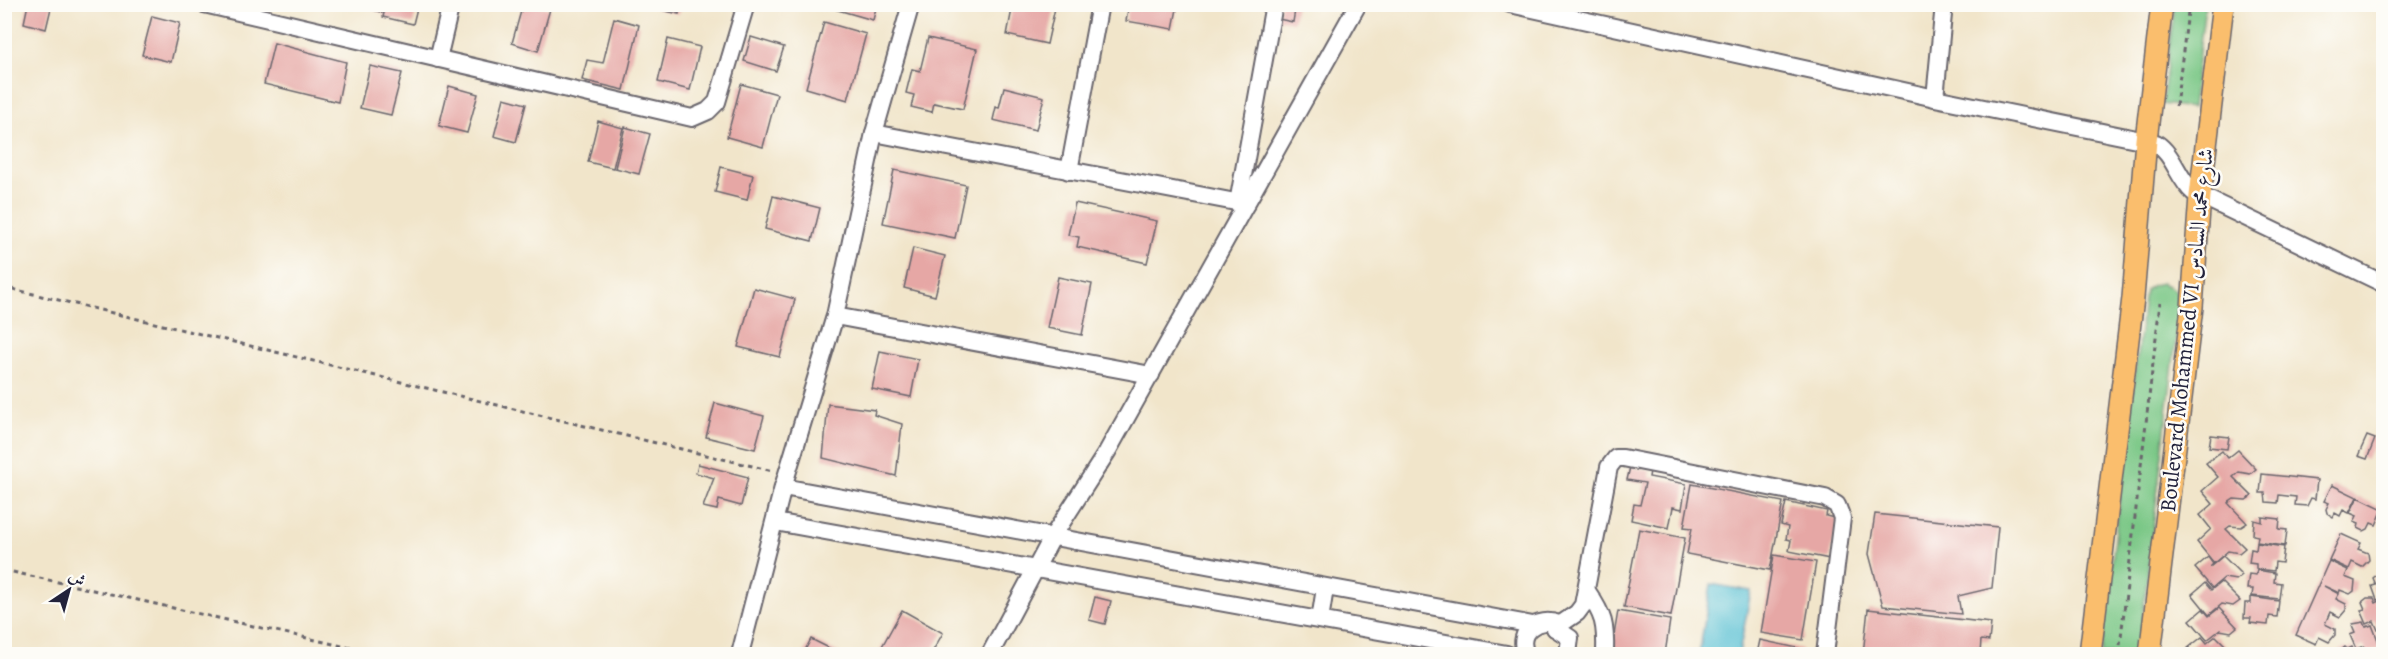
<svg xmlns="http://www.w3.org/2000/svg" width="2388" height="659" font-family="Alegreya,Amiri,serif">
  <rect width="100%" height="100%" fill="#fdfcf7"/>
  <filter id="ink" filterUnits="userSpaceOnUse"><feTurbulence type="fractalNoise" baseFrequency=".0167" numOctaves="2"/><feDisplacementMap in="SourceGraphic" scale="12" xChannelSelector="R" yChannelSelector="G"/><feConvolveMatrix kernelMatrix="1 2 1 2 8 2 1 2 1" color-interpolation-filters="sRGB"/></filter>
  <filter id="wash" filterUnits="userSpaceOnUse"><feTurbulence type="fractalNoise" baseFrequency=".008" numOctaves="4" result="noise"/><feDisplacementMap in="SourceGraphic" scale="24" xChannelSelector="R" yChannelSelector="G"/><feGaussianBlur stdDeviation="1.35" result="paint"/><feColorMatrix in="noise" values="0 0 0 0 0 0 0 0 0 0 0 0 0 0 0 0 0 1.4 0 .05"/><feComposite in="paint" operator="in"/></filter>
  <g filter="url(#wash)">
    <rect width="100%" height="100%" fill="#f1e5ca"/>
    <g fill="#7ac786" stroke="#4e7460" stroke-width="1.5">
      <polygon points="2175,4 2205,5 2192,108 2162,104"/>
      <polygon points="2162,283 2172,288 2181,297 2138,654 2101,654 2145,290 2153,285"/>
    </g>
    <polygon fill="#56bfd3" stroke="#3c7087" stroke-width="1.5" points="1711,584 1751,591 1739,654 1699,654"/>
    <g id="blocks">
      <g fill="#e6a7a5">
        <polygon points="28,4 52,4 46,29 24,23"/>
        <polygon points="418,4 413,24 383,17 384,13 356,5"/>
        <polygon points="523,4 534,4 550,9 538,51 512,43"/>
        <polygon points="654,4 681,4 679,14 653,8"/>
        <polygon points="817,4 877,4 873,20"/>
        <polygon points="1013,4 1037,4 1055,8 1047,44 1007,35"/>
        <polygon points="1129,4 1178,4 1173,29 1126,21"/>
        <polygon points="1281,4 1296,4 1293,22 1278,19"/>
        <polygon points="152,16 180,23 171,62 142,55"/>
        <polygon points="614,18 639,25 624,90 582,80 587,60 603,63"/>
        <polygon points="824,22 866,34 848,100 806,88"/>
        <polygon points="751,37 784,47 776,71 744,61"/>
        <polygon points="928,38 977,49 963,109 934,103 932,112 911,107 914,95 906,93 912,69 920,71"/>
        <polygon points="668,39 700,47 690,90 658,82"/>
        <polygon points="274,43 346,62 338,102 264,84"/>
        <polygon points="370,66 402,73 391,115 360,108"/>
        <polygon points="741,84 777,94 763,147 727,137"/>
        <polygon points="449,86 478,94 467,133 439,126"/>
        <polygon points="1004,87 1044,97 1036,130 993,120 996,107 999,108"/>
        <polygon points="504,98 526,104 516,142 494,136"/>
        <polygon points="598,121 623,128 613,168 588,162"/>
        <polygon points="625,127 650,134 639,174 615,168"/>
        <polygon points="721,167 753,175 747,200 715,192"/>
        <polygon points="894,170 966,185 955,238 883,223"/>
        <polygon points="773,196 820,208 812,241 765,229"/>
        <polygon points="1075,203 1157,221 1147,263 1077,247 1079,237 1068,235"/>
        <polygon points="913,248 945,256 935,296 904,288"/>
        <polygon points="1058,277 1092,284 1082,335 1047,328"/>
        <polygon points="754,288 795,299 780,357 738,347"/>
        <polygon points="880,351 918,359 911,397 872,389"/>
        <polygon points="715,403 764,416 755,449 706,437"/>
        <polygon points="828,404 875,410 874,415 902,424 896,476 823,458"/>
        <polygon points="2211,435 2229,437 2227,449 2209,447"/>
        <polygon points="2367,436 2375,439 2367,459 2358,456"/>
        <polygon points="2238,450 2256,469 2250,474 2239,472 2233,477 2252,496 2246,500 2234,499 2228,503 2247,523 2241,527 2230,526 2226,529 2245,548 2239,553 2228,551 2214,563 2197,542 2211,529 2200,515 2213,504 2202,491 2218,477 2206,463 2222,451 2228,458"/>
        <polygon points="698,464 748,477 741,506 719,500 717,510 703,507 714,478 696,473"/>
        <polygon points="1630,467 1650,471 1649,477 1686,484 1682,509 1673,507 1669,528 1631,520 1634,504 1640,505 1645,483 1627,480"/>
        <polygon points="2262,474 2317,480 2315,499 2311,498 2307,506 2295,505 2296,497 2287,496 2279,495 2278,503 2266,502 2265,493 2260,493"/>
        <polygon points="1692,484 1783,502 1770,570 1687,554 1692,528 1684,527"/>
        <polygon points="2332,485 2357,497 2349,513 2343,510 2340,516 2335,513 2333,517 2327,513 2326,509 2329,503 2324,501"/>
        <polygon points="2358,497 2383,509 2376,525 2371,523 2368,529 2364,531 2358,528 2359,524 2354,522 2357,516 2350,513"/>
        <polygon points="1786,502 1827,511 1826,516 1838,519 1830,559 1789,551 1791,540 1786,539 1788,527 1781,525"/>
        <polygon points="1875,514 1998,527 1992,588 1958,596 1961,614 1883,606 1869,554"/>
        <polygon points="2262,517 2280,519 2279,529 2287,530 2285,546 2257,542 2258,536 2253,535 2254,520 2262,522"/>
        <polygon points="1639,529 1685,538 1671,616 1624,607"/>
        <polygon points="2341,534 2361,543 2358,549 2368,553 2369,560 2362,567 2352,562 2349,569 2329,560"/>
        <polygon points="2257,543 2284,547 2282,563 2275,562 2274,571 2256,569 2256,564 2249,563 2251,549 2256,550"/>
        <polygon points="1774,555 1816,562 1803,640 1761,633"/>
        <polygon points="2223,556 2242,575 2236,580 2224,578 2212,588 2195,568 2208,557 2213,564 2210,567"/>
        <polygon points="2329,561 2348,570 2345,577 2355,581 2354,591 2350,594 2340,590 2339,593 2324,586 2339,594 2336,599 2346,604 2346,610 2340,617 2330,612 2325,624 2335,629 2335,635 2329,642 2319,637 2316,644 2296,635"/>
        <polygon points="2257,570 2275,573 2274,582 2281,583 2279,599 2252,596 2253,589 2247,589 2249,574 2256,575"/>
        <polygon points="2378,574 2384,574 2384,598 2377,600 2372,586 2376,585 2373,578"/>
        <polygon points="2221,582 2240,601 2233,606 2222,604 2209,615 2192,594 2205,583 2211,590"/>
        <polygon points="1095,597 1111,601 1105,624 1089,620"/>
        <polygon points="2251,597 2279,601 2277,617 2269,616 2268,625 2250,623 2251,618 2244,618 2245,603 2251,603"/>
        <polygon points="2367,598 2374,598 2376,603 2382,600 2384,628 2378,630 2374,621 2367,624 2361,610 2365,609 2362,602"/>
        <polygon points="2219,608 2237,627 2231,632 2220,630 2207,640 2190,620 2203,609 2209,616"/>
        <polygon points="1868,609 1991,623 1989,641 1981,640 1980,654 1863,654"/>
        <polygon points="902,610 943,633 931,654 888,654 880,650"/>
        <polygon points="1618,611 1670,620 1665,654 1611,654"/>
        <polygon points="2364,622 2366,627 2372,625 2381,648 2367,654 2364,646 2356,649 2350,635 2355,633 2352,626 2353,624"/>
        <polygon points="2216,636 2234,654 2193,654 2188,648 2202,637 2207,643"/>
        <polygon points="811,639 841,654 803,654"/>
        <polygon points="1760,640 1802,649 1801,654 1757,654"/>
        <polygon points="2345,647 2348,649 2352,647 2354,652 2360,649 2362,654 2342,654 2340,651"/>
      </g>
    </g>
  </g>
  <g filter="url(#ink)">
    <use href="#blocks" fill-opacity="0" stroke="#6a666d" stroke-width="1.5"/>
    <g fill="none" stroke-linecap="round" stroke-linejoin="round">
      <defs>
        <g id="minor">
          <polyline points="204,4 692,118 708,111 717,102 746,4"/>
          <path d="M1510,4l425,94 221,45c18,12 21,34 37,49l191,92"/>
          <polyline points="438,59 451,4"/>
          <polyline points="1935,98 1944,4"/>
          <polyline points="874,133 1246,204"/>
          <polyline points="1069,171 1100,4"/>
          <polyline points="1238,203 1274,4"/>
          <polyline points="835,316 1151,375"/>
          <polyline points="783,487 1533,625"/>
          <polyline points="775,522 1507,654"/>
          <path d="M1587,591c17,25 19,33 18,63"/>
          <polyline points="1320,620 1325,588"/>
          <polyline points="1555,628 1577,613 1583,605 1609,467 1616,458 1623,458 1825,498 1837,505 1842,518 1825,654"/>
          <polyline points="740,654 783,487 835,316 874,133 911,4"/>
          <polyline points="990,654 1053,536 1107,452 1358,4"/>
          <path d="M1526,654c-11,-23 13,-38 33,-30l-4,4 15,10 -2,16"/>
        </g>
        <g id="major">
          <polyline points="2090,654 2133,298 2146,140 2162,4"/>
          <polyline points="2150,654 2192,307 2200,196 2223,4"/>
        </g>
      </defs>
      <use href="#minor" stroke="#6a666d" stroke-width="20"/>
      <use href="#major" stroke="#6a666d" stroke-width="24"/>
      <g stroke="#6a666d" stroke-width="3" stroke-dasharray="4.5 4.5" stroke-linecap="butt">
        <polyline points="2176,106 2189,4"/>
        <polyline points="4,287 773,471"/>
        <polyline points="4,570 378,654"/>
        <polyline points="2119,654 2160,303"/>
      </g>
      <use href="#minor" stroke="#fff" stroke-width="16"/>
      <use href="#major" stroke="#fabe6d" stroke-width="21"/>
    </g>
  </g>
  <g text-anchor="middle" stroke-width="5" stroke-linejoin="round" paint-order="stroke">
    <g font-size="22" fill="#22223b" stroke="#fdfcf7">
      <text transform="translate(2186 330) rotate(-84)" y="8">Boulevard Mohammed VI شارع محمد السادس</text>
    </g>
  </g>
  <rect width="2388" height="659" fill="none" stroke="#fdfcf7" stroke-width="24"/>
  <g transform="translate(69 590) rotate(36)" stroke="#fdfcf7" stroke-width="4.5" paint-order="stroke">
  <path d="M0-4.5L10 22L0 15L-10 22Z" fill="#22223b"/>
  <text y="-9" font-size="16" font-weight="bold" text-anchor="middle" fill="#22223b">ش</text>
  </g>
</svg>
